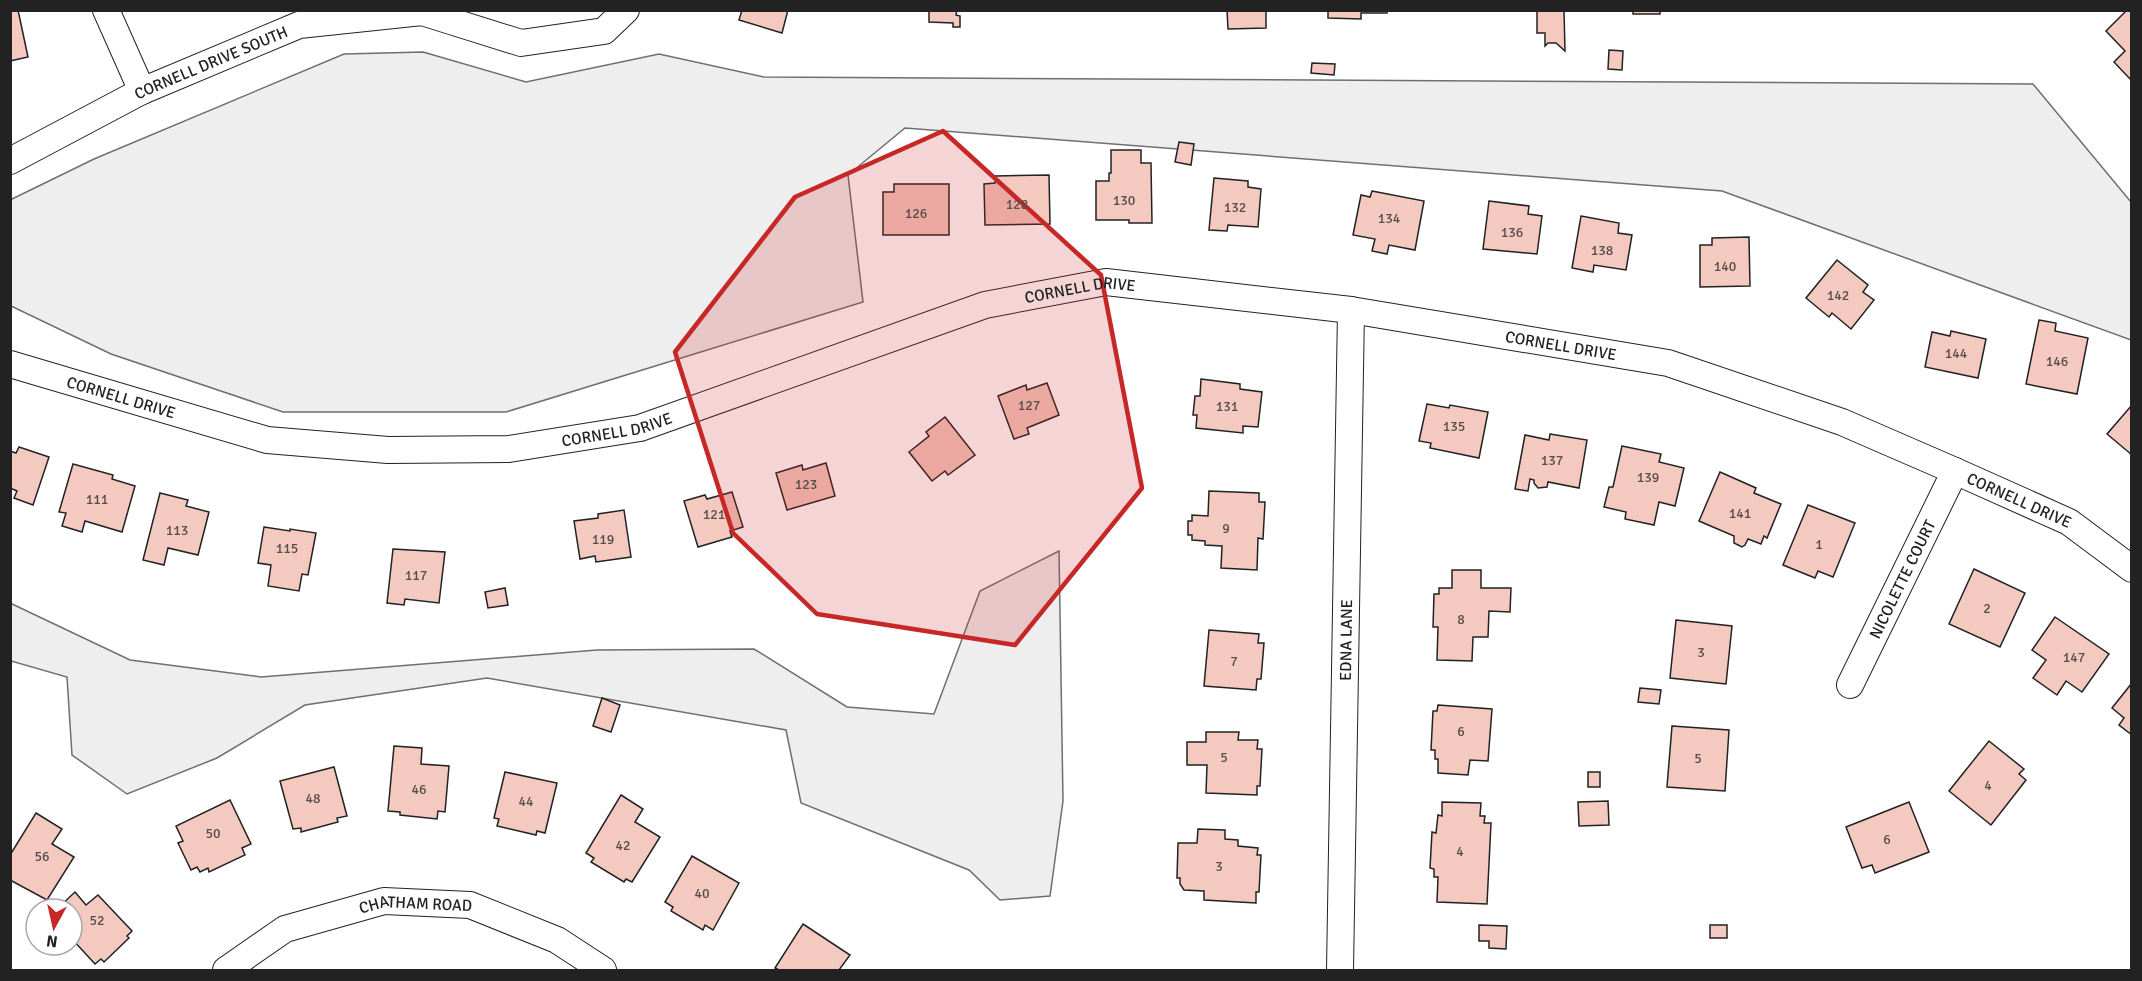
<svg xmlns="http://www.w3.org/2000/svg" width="2142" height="981" font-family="Signika,sans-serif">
  <rect width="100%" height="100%" fill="#fff"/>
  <g fill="#eee" stroke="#6f6f6f" stroke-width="1.5">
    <polygon points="423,52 526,82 659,54 764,77 2033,84 2131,202 2131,340 1722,191 905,128 848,175 863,302 506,412 283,412 111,354 11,306 10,200 94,159 344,54"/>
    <polygon points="1059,551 1063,801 1050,896 1000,900 969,870 801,803 786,730 487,678 305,705 217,758 127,794 72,755 67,677 11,661 10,603 130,660 261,677 597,650 754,649 847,707 934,714 980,591"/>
  </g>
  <g fill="#f3c9c0" stroke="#222" stroke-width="1.5">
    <polygon points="10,10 18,10 28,57 10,61"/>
    <polygon points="742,10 788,10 782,33 739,20"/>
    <polygon points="929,10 957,10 956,15 960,16 960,27 953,27 953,23 929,22"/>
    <polygon points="1227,10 1266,10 1266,28 1228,29"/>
    <polygon points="1328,10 1387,10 1387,13 1361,13 1361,19 1328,18"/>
    <polygon points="1537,10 1564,10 1565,51 1556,43 1548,43 1545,46 1545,33 1537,33"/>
    <rect x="1633" y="10" width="27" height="4"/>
    <polygon points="2127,10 2132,10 2131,80 2114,62 2125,51 2106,31"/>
    <polygon points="1609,50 1623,51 1622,70 1608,69"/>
    <polygon points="1312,63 1335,64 1334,75 1311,73"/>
    <polygon points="1179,142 1194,144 1191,165 1175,162"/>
    <polygon points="1111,150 1141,150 1141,163 1151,163 1152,223 1129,223 1129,220 1096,220 1096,181 1109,181 1109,173 1111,173"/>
    <polygon points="1049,175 1050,224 985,225 984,184 995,183 995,176"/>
    <polygon points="1214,178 1248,181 1248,187 1261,189 1258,227 1228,225 1227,231 1209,230"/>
    <polygon points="894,184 949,184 949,235 883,235 883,192 894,192"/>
    <polygon points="1372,191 1424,201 1415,250 1389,245 1387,254 1372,251 1375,239 1353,235 1361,195 1370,197"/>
    <polygon points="1489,201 1529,206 1528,214 1542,216 1537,254 1483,249"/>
    <polygon points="1581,216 1619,223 1618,233 1632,235 1626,270 1594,265 1593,272 1572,268"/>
    <polygon points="1749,237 1750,286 1700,287 1700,245 1712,245 1712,238"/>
    <polygon points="1837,260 1868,285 1863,292 1874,300 1851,329 1832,313 1829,317 1806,298"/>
    <polygon points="2039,320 2056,323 2055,331 2088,338 2077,394 2026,384"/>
    <polygon points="1951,331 1986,339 1978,378 1925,367 1932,332 1950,336"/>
    <polygon points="1201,379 1240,384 1240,389 1262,392 1258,427 1243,426 1243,433 1196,428 1197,415 1193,415 1195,396 1200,396"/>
    <polygon points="1047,383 1059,415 1027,428 1029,434 1014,439 998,396 1026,385 1027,390"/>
    <polygon points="1427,404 1449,408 1450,405 1488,412 1479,458 1430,448 1431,443 1419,441"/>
    <polygon points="2132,405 2132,455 2107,434"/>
    <polygon points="945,417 975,455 948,475 945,471 932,481 909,452 929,436 926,432"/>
    <polygon points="1550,434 1587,440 1579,488 1548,482 1547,487 1538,488 1534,483 1534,480 1530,479 1528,491 1515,489 1525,435 1549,440"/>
    <polygon points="1622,446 1661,454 1659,462 1684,468 1675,506 1659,502 1654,525 1625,519 1626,512 1604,507 1609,487 1613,487"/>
    <polygon points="19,447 49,457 33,505 14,498 17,491 10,488 10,451 16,453"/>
    <polygon points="826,463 835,496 787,510 776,473 802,465 803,470"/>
    <polygon points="73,464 113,475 112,479 135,486 122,532 85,521 82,532 62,526 66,513 59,512"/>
    <polygon points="1720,472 1756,488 1754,493 1781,504 1767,538 1764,536 1761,544 1748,539 1745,545 1742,547 1734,543 1734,536 1699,521"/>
    <polygon points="1209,491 1259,493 1259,502 1265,502 1263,539 1258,538 1257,570 1221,568 1222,546 1205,545 1205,541 1192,540 1192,535 1188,535 1188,521 1192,521 1192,515 1208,516"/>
    <polygon points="732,492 743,527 730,531 732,537 698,547 684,501 705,495 707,499"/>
    <polygon points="160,493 188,500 186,506 209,512 198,555 168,548 164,565 143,560"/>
    <polygon points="1808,505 1855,523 1833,577 1818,571 1815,578 1783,565"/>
    <polygon points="624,510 631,557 596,562 595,556 580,559 574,521 598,518 598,514"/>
    <polygon points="264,527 290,531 290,529 316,533 308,575 302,574 299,591 268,586 271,565 258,563"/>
    <polygon points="393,549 445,552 439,603 405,599 404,605 387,603"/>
    <polygon points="1974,569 2025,593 2000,647 1949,624"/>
    <polygon points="1452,570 1481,570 1481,588 1511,588 1510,612 1489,611 1488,637 1473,637 1472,661 1437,660 1438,627 1433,627 1434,594 1439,594 1439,588 1452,588"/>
    <polygon points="505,588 508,605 488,608 485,592"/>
    <polygon points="2055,617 2109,654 2082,692 2066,681 2057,695 2033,678 2046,660 2032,650"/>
    <polygon points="1676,620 1732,626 1726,684 1670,678"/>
    <polygon points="1209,630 1259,634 1258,643 1264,643 1261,679 1257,679 1256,690 1204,686"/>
    <polygon points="2132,683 2132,735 2119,725 2124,718 2112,708"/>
    <polygon points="1640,688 1661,690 1659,704 1638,702"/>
    <polygon points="602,698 620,705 611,732 593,726"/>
    <polygon points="1438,705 1492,709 1488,761 1470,760 1468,775 1438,773 1438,759 1435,759 1435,750 1431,750 1433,711 1437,711"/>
    <polygon points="1672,726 1729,730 1725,791 1667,787"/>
    <polygon points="1206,732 1239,732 1238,740 1258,740 1257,749 1262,749 1260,786 1257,786 1257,795 1206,793 1207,765 1187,765 1187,742 1206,742"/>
    <polygon points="1989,741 2024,769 2019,774 2026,780 1991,825 1949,791"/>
    <polygon points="394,746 422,748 421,764 449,766 445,812 438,811 437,819 400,815 400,812 388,811"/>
    <polygon points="334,767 347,816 337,818 338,822 301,832 301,828 293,829 280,781"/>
    <polygon points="505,772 557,783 545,833 537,831 536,835 497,826 499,819 494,818"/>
    <rect x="1588" y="772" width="12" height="15"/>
    <polygon points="621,795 643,809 635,822 660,837 632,882 626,879 624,882 591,862 594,858 586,853"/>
    <polygon points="230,800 251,844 242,848 245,855 209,872 208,868 200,872 197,867 191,870 178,843 183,841 176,826"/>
    <polygon points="1608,801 1609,825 1579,826 1578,802"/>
    <polygon points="1442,802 1481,803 1480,816 1485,816 1484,823 1491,823 1487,904 1437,902 1438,877 1434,877 1434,869 1430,868 1432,832 1436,833 1438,815 1442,816"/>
    <polygon points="1909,802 1929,852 1875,873 1872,865 1862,868 1846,827"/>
    <polygon points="36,813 62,829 52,844 74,857 47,900 10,880 10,855"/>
    <polygon points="1198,829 1225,830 1225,839 1238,840 1238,846 1258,848 1257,855 1261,855 1259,892 1256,892 1256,903 1204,900 1204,891 1184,890 1180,884 1180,878 1177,878 1178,843 1197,843"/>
    <polygon points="692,856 739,883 713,930 705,925 703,930 671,911 673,907 665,902"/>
    <polygon points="75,892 86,905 98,895 132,931 127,936 129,938 104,962 101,959 95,964 72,939 72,909 57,909"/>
    <polygon points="803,924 850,955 839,970 779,970 775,968"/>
    <polygon points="1479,925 1507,926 1506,949 1489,948 1489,941 1479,941"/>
    <rect x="1710" y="925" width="17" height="13"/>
  </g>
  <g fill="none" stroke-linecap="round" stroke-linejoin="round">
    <defs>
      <g id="street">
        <polyline points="106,10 142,91"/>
        <path id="s1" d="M10,161l132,-70 157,-66 123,-13 99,31 83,-12 22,-21"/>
        <path id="s2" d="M10,364l257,76 121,10 121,-1 131,-21 345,-123 121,-23 245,28 317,53 174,59 113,49 114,51 63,47"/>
        <path id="s3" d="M1850,685l105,-214"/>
        <path id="s4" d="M226,970l59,-41 99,-28 86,4 87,35 46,30"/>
        <path id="s5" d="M1340,970l11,-660"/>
      </g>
    </defs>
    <use href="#street" stroke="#222" stroke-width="28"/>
    <use href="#street" stroke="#fff" stroke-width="26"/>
  </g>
  <path fill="#c62828" fill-opacity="0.2" stroke="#c62828" stroke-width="4.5" stroke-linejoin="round" d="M943,131l158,144 41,213 -127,157 -198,-31 -84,-81 -58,-181 120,-155z"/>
  <g text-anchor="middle" stroke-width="4.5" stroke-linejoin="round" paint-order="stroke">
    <g font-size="14" fill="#564c4a">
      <text x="1124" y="205">130</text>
      <text x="1017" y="209">128</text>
      <text x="1235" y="212">132</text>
      <text x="916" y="218">126</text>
      <text x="1389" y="223">134</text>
      <text x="1512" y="237">136</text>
      <text x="1602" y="255">138</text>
      <text x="1725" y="271">140</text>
      <text x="1838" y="300">142</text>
      <text x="1956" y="358">144</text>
      <text x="2057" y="366">146</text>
      <text x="1029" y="410">127</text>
      <text x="1227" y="411">131</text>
      <text x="1454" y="431">135</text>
      <text x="1552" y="465">137</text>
      <text x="1648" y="482">139</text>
      <text x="806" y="489">123</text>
      <text x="97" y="504">111</text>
      <text x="1740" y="518">141</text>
      <text x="714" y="519">121</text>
      <text x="1226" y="533">9</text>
      <text x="177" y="535">113</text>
      <text x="603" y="544">119</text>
      <text x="1819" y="549">1</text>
      <text x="287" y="553">115</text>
      <text x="416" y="580">117</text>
      <text x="1987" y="613">2</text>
      <text x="1461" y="624">8</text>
      <text x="1701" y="657">3</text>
      <text x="2074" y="662">147</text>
      <text x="1234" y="666">7</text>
      <text x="1461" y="736">6</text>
      <text x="1224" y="762">5</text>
      <text x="1698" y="763">5</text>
      <text x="1988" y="790">4</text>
      <text x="419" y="794">46</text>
      <text x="313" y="803">48</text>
      <text x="526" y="806">44</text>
      <text x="213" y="838">50</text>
      <text x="1887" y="844">6</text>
      <text x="623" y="850">42</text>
      <text x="1460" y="856">4</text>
      <text x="42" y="861">56</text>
      <text x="1219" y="871">3</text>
      <text x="702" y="898">40</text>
      <text x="97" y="925">52</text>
    </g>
    <g font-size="16" fill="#222" stroke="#fff">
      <text dy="6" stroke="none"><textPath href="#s1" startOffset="224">CORNELL DRIVE SOUTH</textPath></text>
      <text dy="6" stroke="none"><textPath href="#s2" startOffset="1106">CORNELL DRIVE</textPath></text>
      <text dy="6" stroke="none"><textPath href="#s2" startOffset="1592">CORNELL DRIVE</textPath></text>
      <text dy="6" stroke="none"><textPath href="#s2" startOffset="116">CORNELL DRIVE</textPath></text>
      <text dy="6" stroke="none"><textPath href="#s2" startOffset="620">CORNELL DRIVE</textPath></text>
      <text dy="6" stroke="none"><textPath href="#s2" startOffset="2078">CORNELL DRIVE</textPath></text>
      <text dy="6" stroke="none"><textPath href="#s3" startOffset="118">NICOLETTE COURT</textPath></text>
      <text dy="6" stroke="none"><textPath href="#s5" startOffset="330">EDNA LANE</textPath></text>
      <text dy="6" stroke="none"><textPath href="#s4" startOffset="206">CHATHAM ROAD</textPath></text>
    </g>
  </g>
  <rect width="2142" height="981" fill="none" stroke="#222222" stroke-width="24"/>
  <g transform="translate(54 927) rotate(188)"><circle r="28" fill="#ffffff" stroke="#a7a7a7" stroke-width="1.5"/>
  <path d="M0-4.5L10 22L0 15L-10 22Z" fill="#c62828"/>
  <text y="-9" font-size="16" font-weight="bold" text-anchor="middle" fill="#222222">N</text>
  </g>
</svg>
